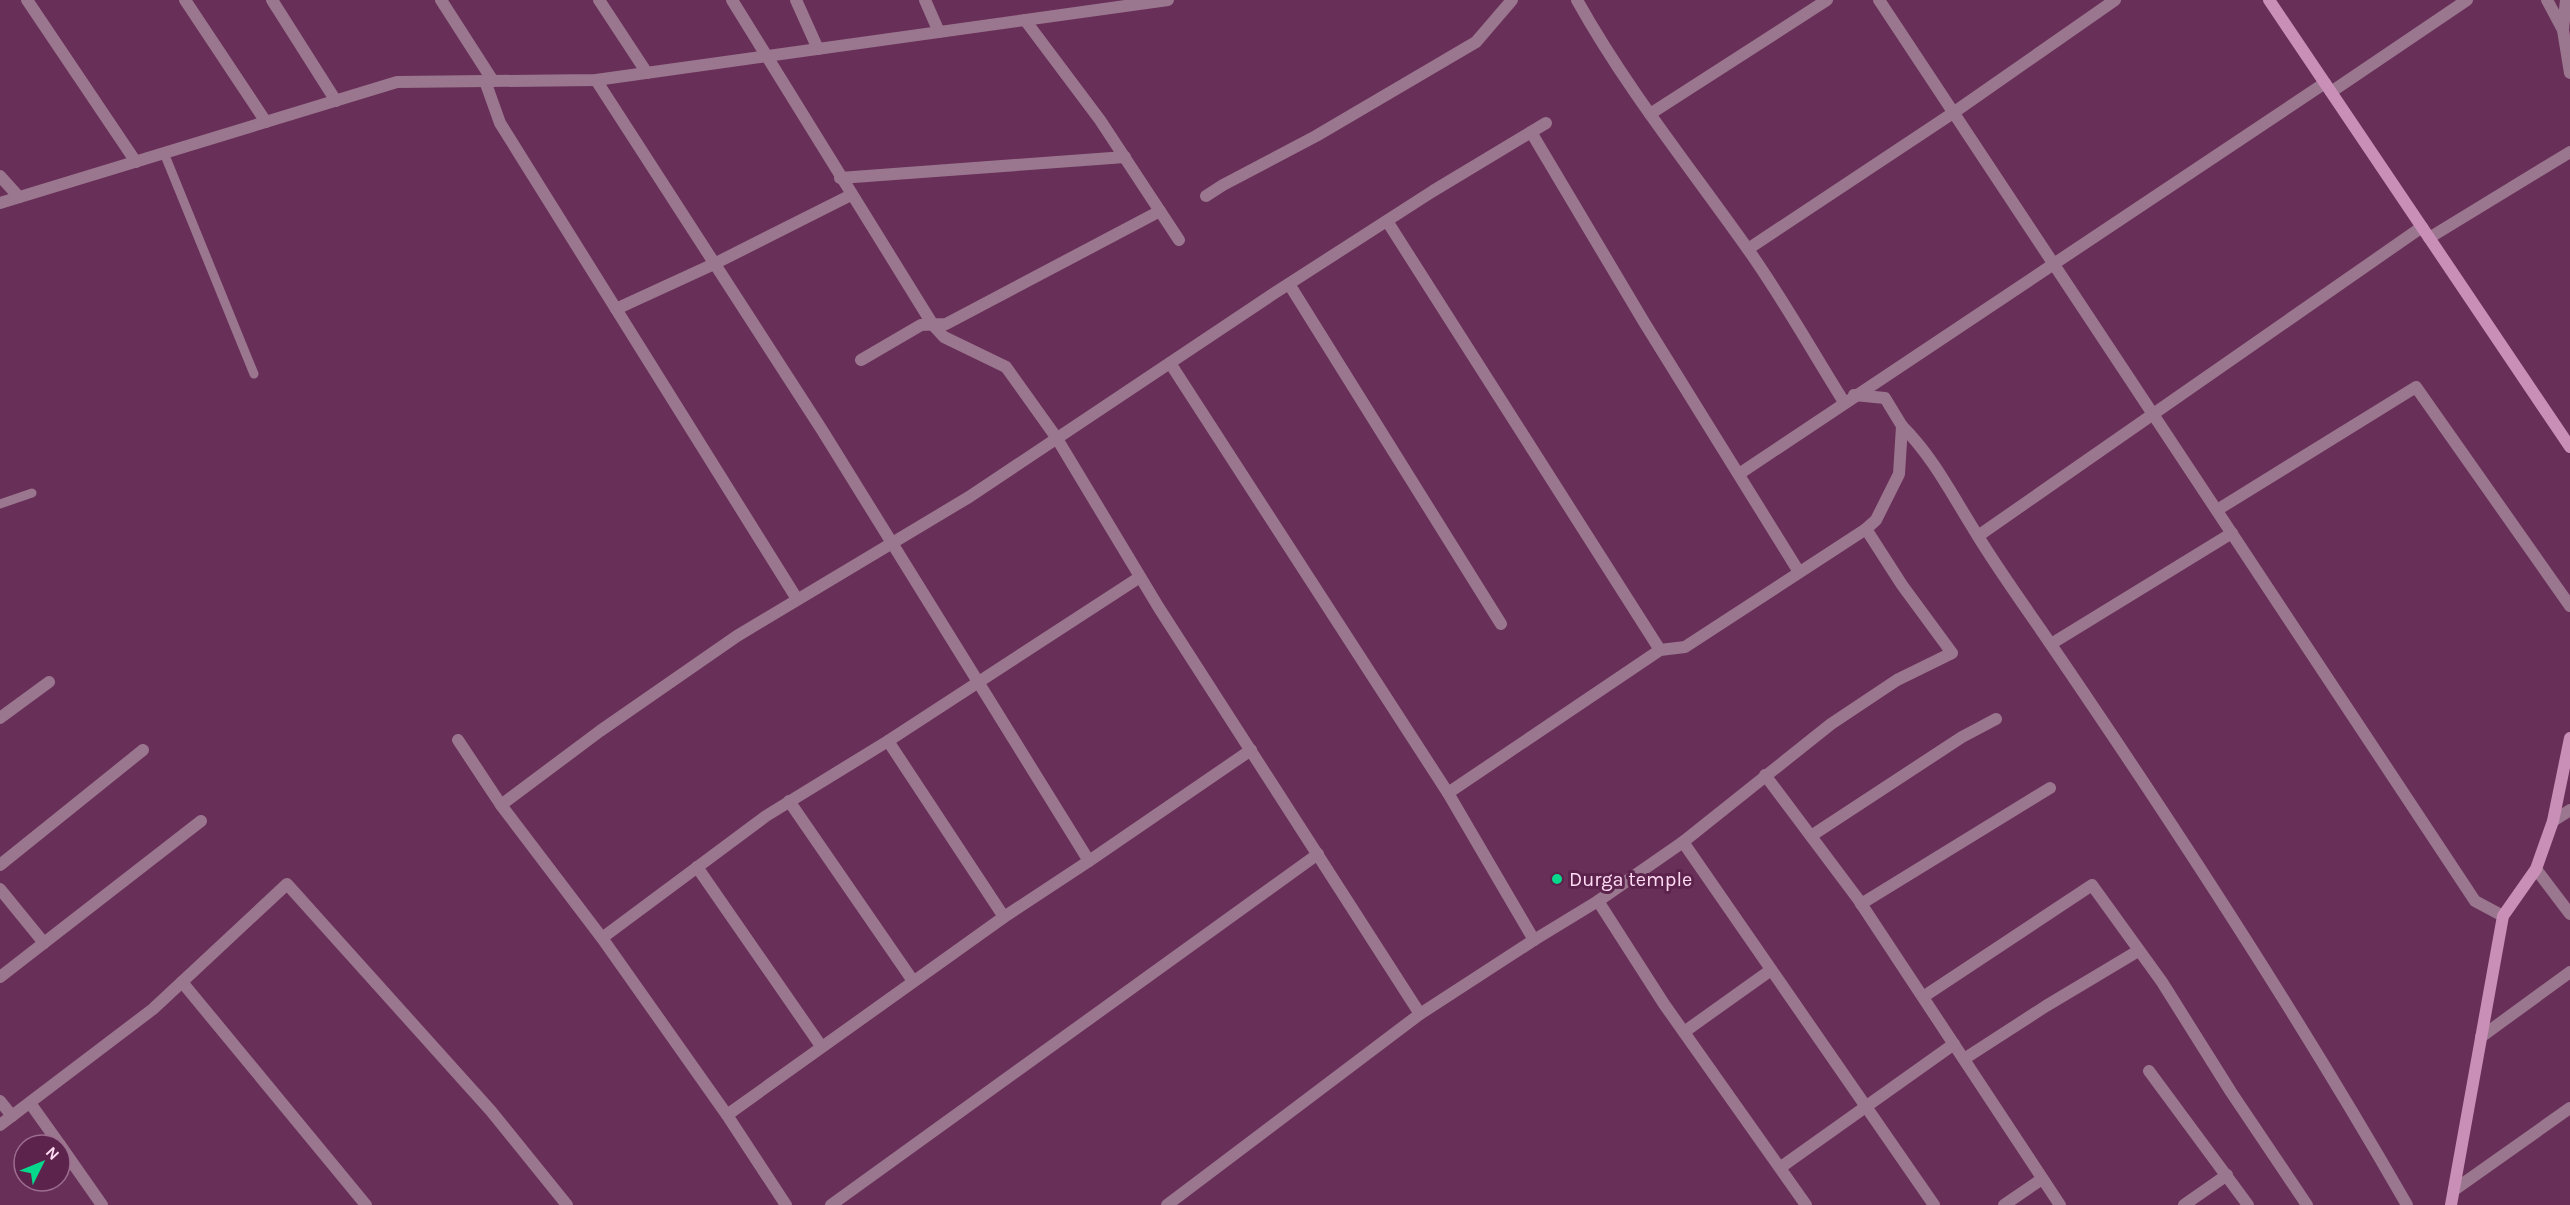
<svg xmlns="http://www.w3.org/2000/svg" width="2570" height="1205" font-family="Karla,sans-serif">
  <rect width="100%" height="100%" fill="#682f58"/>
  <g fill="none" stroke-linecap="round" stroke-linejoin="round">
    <g stroke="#9b768f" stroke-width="9">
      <polyline points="164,153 254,374"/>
      <polyline points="0,504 32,493"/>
    </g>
    <g stroke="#9b768f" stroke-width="12">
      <polyline points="27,0 136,162"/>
      <polyline points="185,0 266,122"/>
      <polyline points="272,0 336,101"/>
      <polyline points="441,0 493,81"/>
      <polyline points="599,0 647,73"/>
      <polyline points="732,0 933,325 944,337 1006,367 1056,437 1159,608 1420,1014"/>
      <polyline points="796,0 818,49"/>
      <polyline points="925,0 939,32"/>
      <path d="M1577,0c49,88 112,166 170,248 35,49 65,103 97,154"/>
      <polyline points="1879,0 2475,901 2503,916"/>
      <polyline points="2547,0 2563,30"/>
      <polyline points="2566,0 2563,30 2570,73"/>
      <polyline points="1025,20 1100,120 1179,240"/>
      <polyline points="596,80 822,430 1089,861"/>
      <polyline points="485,81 500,123 797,599"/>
      <polyline points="2331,92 2467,0"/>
      <polyline points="1650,114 1827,0"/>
      <polyline points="1531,132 1644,322 1799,572"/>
      <polyline points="0,176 19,197"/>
      <polyline points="840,178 1125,157"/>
      <polyline points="1206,196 1223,185 1316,136 1476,42 1512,0"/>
      <polyline points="1387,221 1660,650"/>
      <polyline points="2429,238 2570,152"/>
      <polyline points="1748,249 1953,113 2115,0"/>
      <polyline points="1289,284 1501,624"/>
      <polyline points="616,309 714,264 851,195"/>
      <polyline points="861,360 921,325 946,324 1160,211"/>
      <polyline points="1170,363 1448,793 1534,940"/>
      <path d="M1902,426c32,32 50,69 74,107 20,33 43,65 65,97 128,187 253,378 366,575"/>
      <polyline points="1739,474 2325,83"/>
      <polyline points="2217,510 2416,387 2570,606"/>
      <polyline points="1978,536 2422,227"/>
      <polyline points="2051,644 2232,533"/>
      <polyline points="0,718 49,682"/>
      <polyline points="458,740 501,805 602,938 727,1115 786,1205"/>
      <polyline points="888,741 1004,917"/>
      <polyline points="1765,775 1858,899 2060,1205"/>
      <polyline points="1448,793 1660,650 1685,647 1866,529"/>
      <polyline points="789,801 913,981"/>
      <polyline points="501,805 600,731 737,636 969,497 1273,294 1433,191 1546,123"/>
      <polyline points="2553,821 2570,810"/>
      <polyline points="1811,836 1962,737 1996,719"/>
      <polyline points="1683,842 1934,1205"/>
      <polyline points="0,865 143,750"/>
      <polyline points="697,867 821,1046"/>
      <polyline points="2536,869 2570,914"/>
      <polyline points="0,889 44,943"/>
      <polyline points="1598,901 1664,1004 1806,1205"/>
      <polyline points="1861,904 2050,788"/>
      <polyline points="602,938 766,816 888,741 1140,577"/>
      <polyline points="0,977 201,821"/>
      <polyline points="182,982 366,1205"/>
      <polyline points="1923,997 2092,885 2162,982 2231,1092 2307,1205"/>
      <polyline points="1684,1032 1771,970"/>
      <polyline points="2481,1037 2570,972"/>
      <polyline points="1964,1059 2046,1006 2138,951"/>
      <polyline points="2149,1071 2248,1205"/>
      <polyline points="0,1101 12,1116"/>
      <polyline points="30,1103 60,1145"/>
      <polyline points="727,1115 1004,917 1089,861 1251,750"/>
      <polyline points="0,1125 153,1009 287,884 491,1111 567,1205"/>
      <polyline points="60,1145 102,1205"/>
      <polyline points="1781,1167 1954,1044"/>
      <polyline points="2454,1190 2570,1108"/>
      <polyline points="831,1205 1318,854"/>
      <polyline points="1167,1205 1420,1014 1534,940 1598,901 1683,842 1831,724 1897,680 1952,653 1902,585 1866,529 1876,520 1899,474 1902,426 1885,398 1854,395"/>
      <polyline points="2004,1205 2042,1179"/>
      <polyline points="2184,1205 2227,1175"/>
    </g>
    <polyline stroke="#9b768f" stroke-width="12" points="0,203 397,82 596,80 1168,0"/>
    <g stroke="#c98fb7" stroke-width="12">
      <polyline points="2269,0 2570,447"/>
      <polyline points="2451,1205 2503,916 2536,869 2553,821 2570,738"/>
    </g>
  </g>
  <circle fill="#06d98b" stroke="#5c244d" stroke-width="2" cx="1557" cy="879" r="6"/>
  <g text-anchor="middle" stroke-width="6" stroke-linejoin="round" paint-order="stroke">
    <g font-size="20" fill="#ffdbf3" stroke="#5c244d" text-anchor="start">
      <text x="1569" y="886">Durga temple</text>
    </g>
  </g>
  <g transform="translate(42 1163) rotate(47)"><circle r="28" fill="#5c244d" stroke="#9d6d8f" stroke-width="1.5"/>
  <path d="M0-4.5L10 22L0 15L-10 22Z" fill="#06d98b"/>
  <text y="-9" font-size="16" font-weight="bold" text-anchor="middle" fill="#ffdbf3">N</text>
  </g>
</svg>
